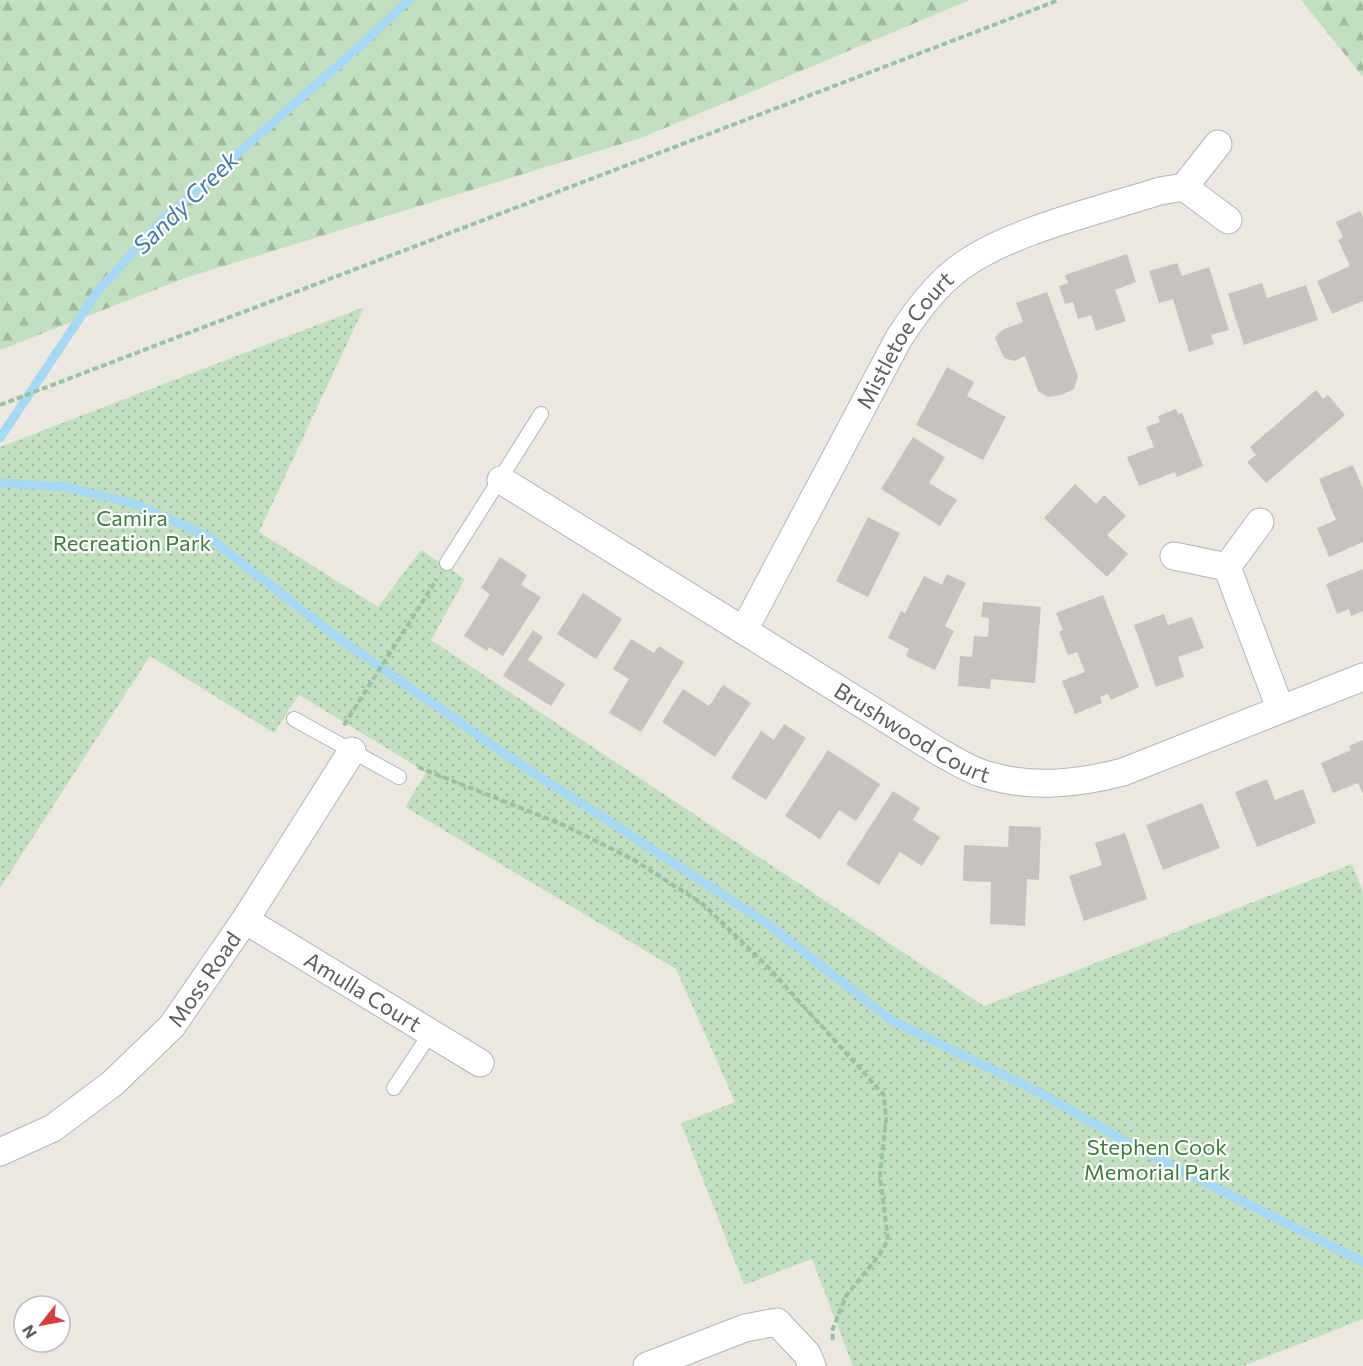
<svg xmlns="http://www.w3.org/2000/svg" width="1363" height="1366" font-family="Commissioner,sans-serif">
  <defs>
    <pattern id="forest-firs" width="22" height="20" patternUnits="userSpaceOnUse" patternTransform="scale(1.5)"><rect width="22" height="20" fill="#c2e0c0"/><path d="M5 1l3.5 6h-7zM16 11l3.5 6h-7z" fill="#a1b99f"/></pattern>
    <pattern id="park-dots" width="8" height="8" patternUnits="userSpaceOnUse" patternTransform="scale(1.5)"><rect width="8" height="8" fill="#c2e0c0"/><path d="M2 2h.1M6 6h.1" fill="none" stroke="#a1b99f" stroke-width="1.8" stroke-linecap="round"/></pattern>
  </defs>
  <rect width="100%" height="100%" fill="#ebe8e1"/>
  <g fill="url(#forest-firs)">
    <polygon points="0,0 970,0 641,138 188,277 0,350"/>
    <polygon points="1301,0 1363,0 1363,77"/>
  </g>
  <polygon fill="url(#park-dots)" points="364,307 259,532 378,607 421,550 465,579 431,640 984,1006 1352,864 1363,892 1363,1319 1243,1366 853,1366 812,1259 744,1285 681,1123 735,1102 676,969 405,807 426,772 299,695 274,733 150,656 0,888 0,447"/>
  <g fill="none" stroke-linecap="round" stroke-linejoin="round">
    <g stroke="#a7d9f5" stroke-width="9">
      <polyline points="0,438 97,292 161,221 359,47 409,0"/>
      <polyline points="0,483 67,487 138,505 207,536 337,637 514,760 765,922 891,1020 1040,1093 1141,1150 1363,1262"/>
    </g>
  </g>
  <g fill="#c6c3be">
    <polygon points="1360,211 1363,217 1363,301 1332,314 1317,281 1350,266 1338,240 1343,237 1336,222"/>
    <polygon points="1127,254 1136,282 1115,290 1126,321 1096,331 1091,315 1078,319 1073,302 1065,304 1059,286 1068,283 1065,275"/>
    <polygon points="1177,263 1182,276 1209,267 1229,330 1211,335 1214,344 1189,352 1173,299 1159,303 1149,271"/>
    <polygon points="1262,283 1267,298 1306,285 1318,320 1244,345 1228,294"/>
    <polygon points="1047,292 1078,376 1074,389 1061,395 1048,397 1038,391 1025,356 1014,361 1004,358 995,338 1002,330 1023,322 1016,303"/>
    <polygon points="947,367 974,382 967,396 1006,417 983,460 916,425"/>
    <polygon points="1316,390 1323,399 1328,395 1345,415 1266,483 1247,462 1256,455 1250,447"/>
    <polygon points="1176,409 1178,414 1182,413 1203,466 1177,477 1175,472 1139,486 1127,457 1154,447 1146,427 1160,422 1158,416"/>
    <polygon points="913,437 945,457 929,483 957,500 940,526 881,489"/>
    <polygon points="1353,465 1363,489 1363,542 1329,557 1317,528 1336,520 1319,479"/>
    <polygon points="1075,484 1096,504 1104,495 1126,516 1107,535 1128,554 1107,577 1044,518"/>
    <polygon points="868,517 900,533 868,597 836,581"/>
    <polygon points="500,557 527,575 521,585 541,597 503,656 489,647 487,651 464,636 490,594 481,588"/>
    <polygon points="1363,569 1363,611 1351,616 1349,609 1337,614 1326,584"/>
    <polygon points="947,574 966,583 945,626 954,631 935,670 906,656 909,649 888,638 901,611 905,613 924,576 942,585"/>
    <polygon points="583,593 622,619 596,659 557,634"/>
    <polygon points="1103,595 1139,687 1111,700 1108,694 1100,697 1102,703 1075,714 1062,681 1085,672 1077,652 1068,655 1059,632 1063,630 1056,613"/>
    <polygon points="983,602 1041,607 1035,683 991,679 990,689 958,686 960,656 972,657 974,636 988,637 989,618 981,617"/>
    <polygon points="1164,614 1168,625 1192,617 1204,648 1178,657 1184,677 1156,687 1134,625"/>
    <polygon points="533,630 543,637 528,660 565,684 551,706 503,676"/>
    <polygon points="631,639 654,653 659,646 684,662 641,732 609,713 629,679 613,669"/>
    <polygon points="723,685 751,703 715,757 662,722 683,689 709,706"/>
    <polygon points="784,724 806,738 766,800 731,778 761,731 774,740"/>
    <polygon points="1363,740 1363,794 1358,783 1333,793 1321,763 1351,750 1349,746"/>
    <polygon points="828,750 880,784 856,821 839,810 820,839 785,816"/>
    <polygon points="1267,779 1275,800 1303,789 1316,823 1257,847 1235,792"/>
    <polygon points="893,791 920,808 913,820 940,837 922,866 900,852 879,885 846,864"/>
    <polygon points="1202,803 1220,848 1163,870 1146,825"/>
    <polygon points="1009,826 1041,827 1039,880 1027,879 1025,926 990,924 991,882 963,881 964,845 1008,847"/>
    <polygon points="1125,833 1147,899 1084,921 1069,876 1102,865 1095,843"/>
  </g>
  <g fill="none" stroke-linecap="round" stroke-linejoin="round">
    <defs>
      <g id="service">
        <polyline points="447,563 541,414"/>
        <polyline points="294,719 399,777"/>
        <polyline points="394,1088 430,1034"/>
      </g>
      <g id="minor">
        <polyline points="1218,144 1184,187 1228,220"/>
        <path id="s1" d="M501,480l440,273c14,7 28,17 43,21 46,15 93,10 139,-2l240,-95"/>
        <polyline points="1174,556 1227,567 1260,522"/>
        <polyline points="1227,567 1280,708"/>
        <path id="s2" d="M744,630l155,-292c17,-26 35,-51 60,-70 49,-37 142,-58 201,-77l24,-4"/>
        <path id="s3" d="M245,920l235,143"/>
        <path id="s4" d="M0,1152l53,-24 60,-45 59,-57 73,-106 107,-169"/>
        <polyline points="647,1366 745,1328 777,1322 807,1354 812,1366"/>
      </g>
    </defs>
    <use href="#service" stroke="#b2b4b7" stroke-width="16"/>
    <use href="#minor" stroke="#b2b4b7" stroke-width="29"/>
    <g stroke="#9ac1a2" stroke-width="4" stroke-dasharray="6 3" stroke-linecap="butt">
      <polyline points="0,405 1059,0"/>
      <polyline points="344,725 437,579"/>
      <polyline points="418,767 566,826 634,860 703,904 768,967 884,1095 886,1120 880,1175 888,1240 880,1254 846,1296 832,1331 833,1341"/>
    </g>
    <use href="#service" stroke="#fff" stroke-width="14"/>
    <use href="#minor" stroke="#fff" stroke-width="27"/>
  </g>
  <g text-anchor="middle" stroke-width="4.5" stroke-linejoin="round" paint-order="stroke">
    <g font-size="22" fill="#5a5d61" stroke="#fff">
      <text dy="8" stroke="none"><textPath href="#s2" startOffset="332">Mistletoe Court</textPath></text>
      <text dy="8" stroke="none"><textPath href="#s1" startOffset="483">Brushwood Court</textPath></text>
      <text dy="8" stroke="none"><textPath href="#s4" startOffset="272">Moss Road</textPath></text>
      <text dy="8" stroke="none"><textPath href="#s3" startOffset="138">Amulla Court</textPath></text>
    </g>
    <g font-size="22" fill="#3e7d3d" stroke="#fff">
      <text x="132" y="526">Camira<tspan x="132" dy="25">Recreation Park</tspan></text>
      <text x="1157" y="1155">Stephen Cook<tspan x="1157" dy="25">Memorial Park</tspan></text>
    </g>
    <g font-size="24" font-style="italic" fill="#487ba5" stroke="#fff">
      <text transform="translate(186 203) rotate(-44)" y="8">Sandy Creek</text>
    </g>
  </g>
  <g transform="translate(42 1324) rotate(239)"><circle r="28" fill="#ffffff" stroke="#bdbec0" stroke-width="1.5"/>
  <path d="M0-4.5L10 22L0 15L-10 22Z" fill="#d53e3d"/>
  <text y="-9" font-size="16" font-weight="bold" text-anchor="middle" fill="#5a5d61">N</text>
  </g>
</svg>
